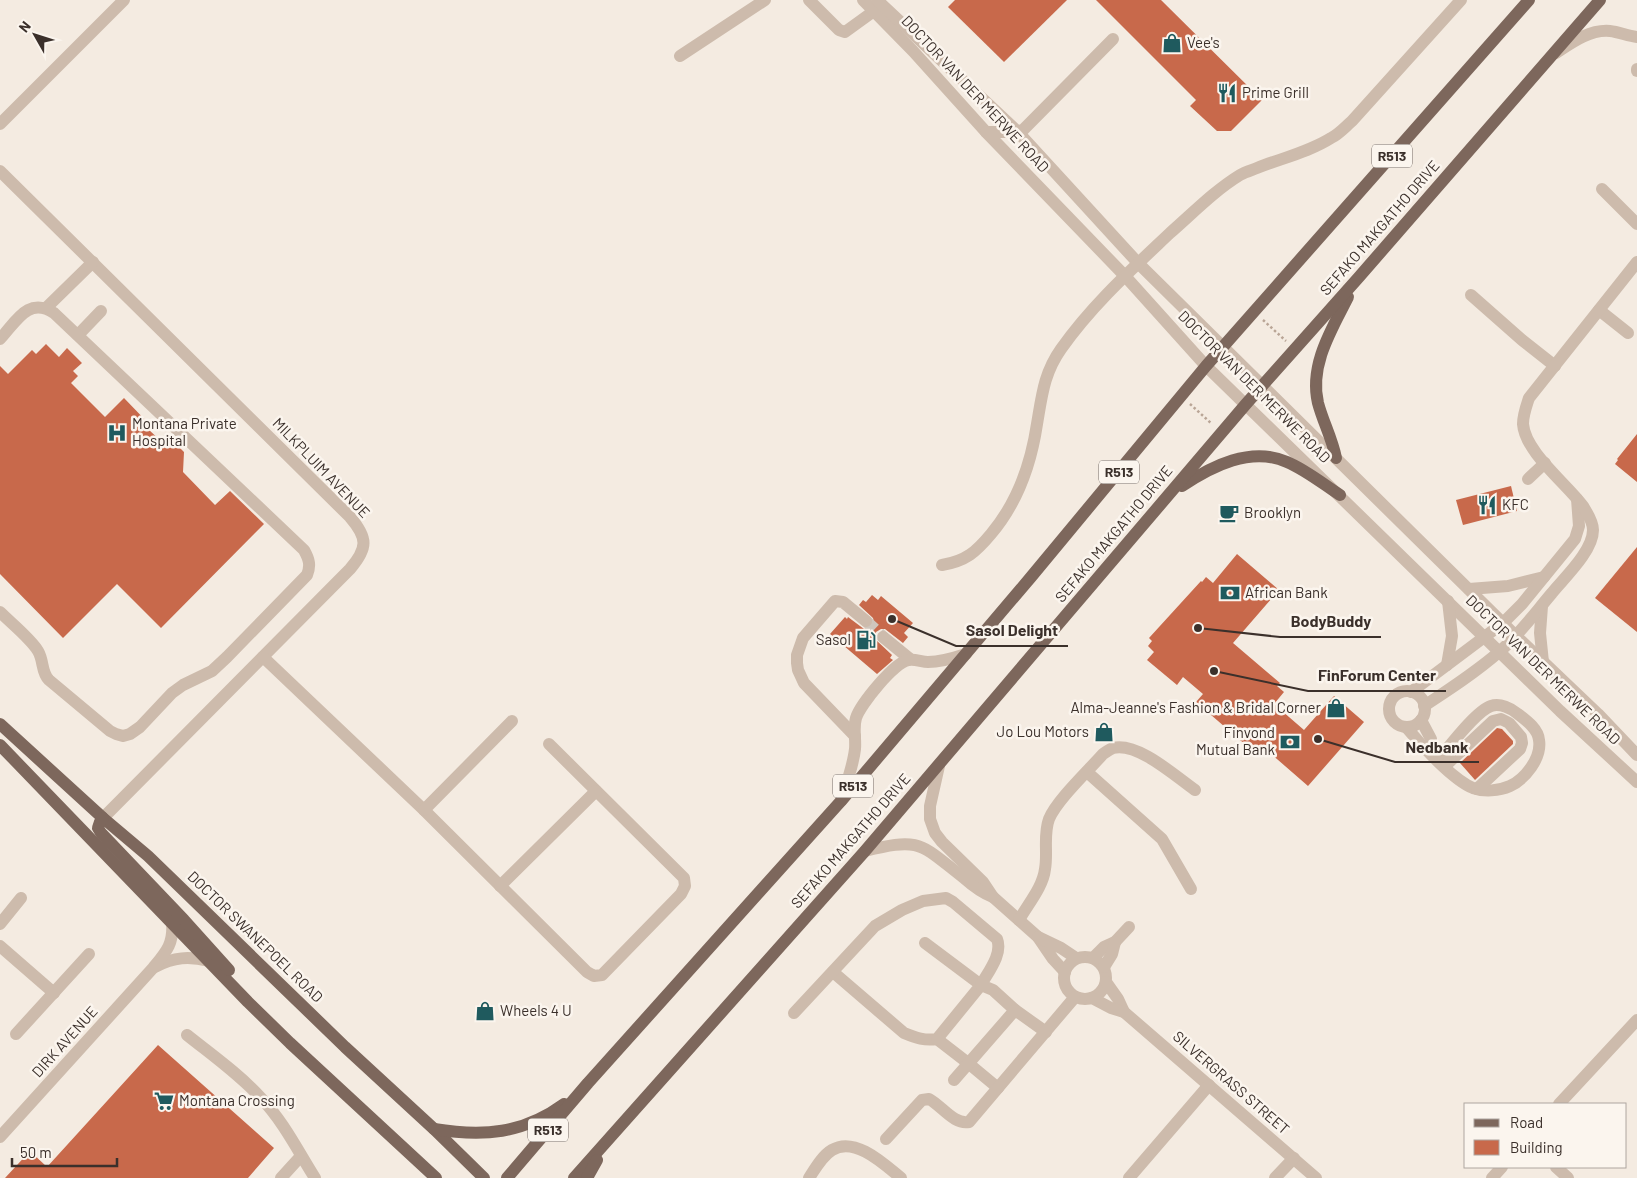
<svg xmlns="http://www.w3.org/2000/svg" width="1637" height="1178" font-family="Barlow,sans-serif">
  <rect width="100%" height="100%" fill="#f4ebe1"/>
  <g fill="#c8694b">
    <polygon points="955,0 1067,0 1004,62 948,7"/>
    <polygon points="1096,0 1161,0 1262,100 1231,131 1217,131 1190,106 1196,100"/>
    <polygon points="46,344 59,357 67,348 82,363 73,371 78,376 71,383 105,417 124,398 151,426 148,429 163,443 172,440 184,452 183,472 215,505 230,491 264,524 161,628 117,584 63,638 0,574 0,366 8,374 32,350 36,354"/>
    <polygon points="1637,434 1637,482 1615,464 1618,460 1617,459"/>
    <polygon points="1511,486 1517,511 1463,525 1456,500"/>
    <polygon points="1637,547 1637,632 1595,598"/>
    <polygon points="1237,554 1279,590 1233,643 1280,683 1277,686 1284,692 1274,704 1304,730 1334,696 1364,722 1308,786 1262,746 1258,751 1249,744 1247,746 1196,702 1203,694 1183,677 1177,685 1147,660 1154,652 1148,646 1152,641 1149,638 1201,581 1202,582 1206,577 1213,583"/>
    <polygon points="872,595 878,600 881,596 913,623 904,633 908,637 903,643 885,629 881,629 876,632 876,640 892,655 890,658 893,660 877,674 830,634 845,617 847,619 848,617 864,629 872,627 874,622 873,618 859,605 863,600 866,602"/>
    <polygon points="1497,728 1502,729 1513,741 1513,744 1475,780 1460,763"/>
    <polygon points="158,1045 274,1148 248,1178 5,1178 30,1151 47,1167"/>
  </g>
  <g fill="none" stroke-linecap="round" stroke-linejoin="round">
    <polyline stroke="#cfc6bd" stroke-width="12" stroke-dasharray="12 6" stroke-linecap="butt" points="866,621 883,637"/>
    <g stroke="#b9a596" stroke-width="2.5" stroke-dasharray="2.5 2.5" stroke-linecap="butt">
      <polyline points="1263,320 1286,341"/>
      <polyline points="1190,404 1212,424"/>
    </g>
    <g stroke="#cdbbac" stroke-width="12">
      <polyline points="809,0 839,30 845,32 874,11"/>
      <polyline points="863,0 913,51 986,132 1125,276 1206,366 1560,711 1637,782"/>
      <polyline points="877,0 1018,132 1138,263 1516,636 1598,714 1637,755"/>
      <path d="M1556,53c15,-10 34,-24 54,-22 9,1 18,5 27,6"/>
      <polyline points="680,56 765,0"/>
      <polyline points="1637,69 1637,71"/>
      <polyline points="0,124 124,0"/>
      <polyline points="986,132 1018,132 1024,129 1113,39"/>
      <path d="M0,171l350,346c18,21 18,31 0,52l-247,249"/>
      <polyline points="1602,189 1637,224"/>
      <polyline points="1471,295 1522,340 1555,366"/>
      <polyline points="46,308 93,262"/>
      <polyline points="1599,310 1628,333"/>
      <polyline points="78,335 101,311"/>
      <path d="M0,339c16,-17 28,-43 54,-26l250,237c5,9 7,15 3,25l-80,82 -15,14 -29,14 -11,8 -32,34 -10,7 -7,2 -7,-2 -6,-3 -61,-51c-8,-8 -5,-19 -11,-29 -7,-12 -27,-28 -38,-39"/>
      <polyline points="1528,479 1545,463"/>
      <path d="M942,565c24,-4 34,-13 49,-31 27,-32 40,-70 46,-110 5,-29 7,-51 24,-75 31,-44 71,-80 109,-116 23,-20 44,-42 70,-58 5,-3 12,-5 17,-7 25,-10 52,-16 74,-30 8,-4 14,-11 21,-17l109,-121"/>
      <polyline points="1469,589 1508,586 1544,577"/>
      <polyline points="1542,606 1540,633 1543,662"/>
      <polyline points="883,637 910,659"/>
      <polyline points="263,657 424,810 587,972 594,976 602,975 681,894 685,886 684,878 549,744"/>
      <polyline points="1447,665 1452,636 1448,601"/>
      <circle cx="1407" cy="709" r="18"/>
      <polyline points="1411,692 1503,623 1522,604 1575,539 1579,526 1577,499"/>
      <path d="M1424,706c26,-17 52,-34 75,-54 20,-17 36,-39 53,-59 13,-16 41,-42 41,-63 0,-9 -6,-17 -10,-24 -17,-23 -58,-54 -60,-82 0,-9 3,-17 6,-26l108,-136"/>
      <polyline points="1421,720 1431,739 1432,755"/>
      <path d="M1406,727c14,17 47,53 67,61 11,4 26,3 37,-2 15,-7 32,-28 29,-46 -1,-11 -12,-19 -21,-26 -7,-6 -18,-11 -27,-8 -15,5 -42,41 -53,54"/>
      <polyline points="855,736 804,683 798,670 797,663 797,655 803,638 835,601 843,602 866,621"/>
      <polyline points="939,766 930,806 930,819 935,833 942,842 983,882 993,897 1038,937 1053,959 1065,972"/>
      <polyline points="1445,766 1493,721 1501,719 1509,723 1521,737 1522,743 1520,749 1477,789"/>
      <polyline points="1087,772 1162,839 1191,889"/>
      <path d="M841,801c5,-17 12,-34 14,-52 1,-10 -2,-21 1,-31 4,-13 39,-57 53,-58 6,-1 13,2 19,2 13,0 26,-4 38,-8"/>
      <polyline points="424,810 512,721"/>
      <path d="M865,851c57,-14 55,-7 99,27 9,8 18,15 29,19"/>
      <polyline points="500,886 596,791"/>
      <path d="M1019,920c9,-16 24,-33 26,-51 3,-16 -2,-34 4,-50 8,-19 39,-48 54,-65 3,-2 7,-5 10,-6 25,-6 62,28 82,42"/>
      <polyline points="0,924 21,898"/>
      <polyline points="1038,937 1061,948 1076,958"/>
      <polyline points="0,946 54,993"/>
      <circle cx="1085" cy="978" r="21"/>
      <polyline points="1093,958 1104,947 1115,942 1129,927"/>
      <path d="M155,967c19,-10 34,-11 54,-6"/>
      <polyline points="1104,967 1112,954 1115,942"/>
      <path d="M833,972l71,61c12,5 21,8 33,6l44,-54 -56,-42"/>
      <polyline points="1106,982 1118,999 1124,1012"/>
      <polyline points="1092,998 1111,1008 1124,1012 1316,1178"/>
      <path d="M794,1013l81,-87 27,-16 21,-9 23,-3 7,4 44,37c6,15 -9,33 -16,46l12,5 22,20"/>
      <polyline points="16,1034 89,954"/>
      <path d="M187,1035c25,20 52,39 74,63 22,23 37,53 54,80"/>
      <polyline points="937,1039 968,1063 998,1088"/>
      <polyline points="954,1080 1015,1010 1046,1032"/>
      <polyline points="1559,1104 1637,1020"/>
      <path d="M0,1137l153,-169c13,-16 21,-24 19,-46"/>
      <path d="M886,1139l36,-39 7,-1c13,7 25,26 40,23l106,-125"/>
      <polyline points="1556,1167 1568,1178"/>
      <polyline points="281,1178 301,1156"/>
      <path d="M809,1178c6,-9 13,-22 23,-28 23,-14 52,14 69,28"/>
      <polyline points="1129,1178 1209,1085"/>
      <polyline points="1275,1178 1294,1158"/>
      <polyline points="1492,1178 1502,1167"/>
    </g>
    <g stroke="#7d675c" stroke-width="12">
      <path d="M1336,458c-4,-20 -13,-36 -18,-55 -9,-38 14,-74 30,-106"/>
      <path d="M1182,486c30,-20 69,-40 105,-24 19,8 36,22 53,33"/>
      <polyline points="0,724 103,818 148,856 345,1047 434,1129 484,1178"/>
      <polyline points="0,745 248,1002 290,1043 436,1178"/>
      <polyline points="103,818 100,822 98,828 101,833 184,920 229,970"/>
      <path d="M434,1129c49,8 89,5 130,-25"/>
      <polyline points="507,1178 588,1083 841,801 1031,577 1206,366 1529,0"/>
      <polyline points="574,1178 865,851 1246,404 1359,277 1600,0"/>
      <polyline points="587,1178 597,1160"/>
    </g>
  </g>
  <defs>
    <symbol id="shop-bare" viewBox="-9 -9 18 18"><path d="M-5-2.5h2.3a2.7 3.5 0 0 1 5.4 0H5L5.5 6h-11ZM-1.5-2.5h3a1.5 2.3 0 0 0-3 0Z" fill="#1f5a5e" stroke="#fbf5ee" stroke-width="2.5" paint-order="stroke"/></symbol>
    <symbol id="restaurant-bare" viewBox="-9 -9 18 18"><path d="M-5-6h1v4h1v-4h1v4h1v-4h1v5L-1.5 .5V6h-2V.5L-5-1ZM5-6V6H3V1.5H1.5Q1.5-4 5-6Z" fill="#1f5a5e" stroke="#fbf5ee" stroke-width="2.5" paint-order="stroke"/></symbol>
    <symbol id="hospital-bare" viewBox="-9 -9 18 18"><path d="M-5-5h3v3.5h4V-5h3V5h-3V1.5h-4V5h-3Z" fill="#1f5a5e" stroke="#fbf5ee" stroke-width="2.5" paint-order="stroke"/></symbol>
    <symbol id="cafe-bare" viewBox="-9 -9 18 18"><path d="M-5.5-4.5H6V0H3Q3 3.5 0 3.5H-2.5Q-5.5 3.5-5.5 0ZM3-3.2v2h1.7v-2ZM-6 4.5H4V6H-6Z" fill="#1f5a5e" stroke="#fbf5ee" stroke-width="2.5" paint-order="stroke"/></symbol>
    <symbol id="bank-bare" viewBox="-9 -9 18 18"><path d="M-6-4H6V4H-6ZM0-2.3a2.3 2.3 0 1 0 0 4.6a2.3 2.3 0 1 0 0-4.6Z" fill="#1f5a5e" stroke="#fbf5ee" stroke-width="2.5" paint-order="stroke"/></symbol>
    <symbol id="fuel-bare" viewBox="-9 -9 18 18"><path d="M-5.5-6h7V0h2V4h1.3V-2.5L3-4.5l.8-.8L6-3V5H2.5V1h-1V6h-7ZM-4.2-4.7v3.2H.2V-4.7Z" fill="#1f5a5e" stroke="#fbf5ee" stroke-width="2.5" paint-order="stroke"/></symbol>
    <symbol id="supermarket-bare" viewBox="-9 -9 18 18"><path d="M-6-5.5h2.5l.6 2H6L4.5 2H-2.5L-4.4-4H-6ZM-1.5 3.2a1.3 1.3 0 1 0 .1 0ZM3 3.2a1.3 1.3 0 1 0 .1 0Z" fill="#1f5a5e" stroke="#fbf5ee" stroke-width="2.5" paint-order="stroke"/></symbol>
  </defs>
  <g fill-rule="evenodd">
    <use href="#shop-bare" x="1158" y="29" width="28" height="28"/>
    <use href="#restaurant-bare" x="1213" y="79" width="28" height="28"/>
    <use href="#hospital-bare" x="103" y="419" width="28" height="28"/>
    <use href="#restaurant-bare" x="1473" y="491" width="28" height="28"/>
    <use href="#cafe-bare" x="1215" y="499" width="28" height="28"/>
    <use href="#bank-bare" x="1216" y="579" width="28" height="28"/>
    <use href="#fuel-bare" x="852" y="626" width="28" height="28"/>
    <use href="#shop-bare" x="1322" y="694" width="28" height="28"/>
    <use href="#shop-bare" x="1090" y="718" width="28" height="28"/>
    <use href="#bank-bare" x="1276" y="728" width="28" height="28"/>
    <use href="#shop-bare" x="471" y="997" width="28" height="28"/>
    <use href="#supermarket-bare" x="150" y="1087" width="28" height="28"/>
  </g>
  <g text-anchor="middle" stroke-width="5" stroke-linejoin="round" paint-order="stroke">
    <g fill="#fbf5ee" stroke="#756b66" stroke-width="1">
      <rect x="1372" y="144.5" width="40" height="23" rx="4"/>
      <rect x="1099" y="460.5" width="40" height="23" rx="4"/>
      <rect x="833" y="774.5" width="40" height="23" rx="4"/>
      <rect x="528" y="1118.5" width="40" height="23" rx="4"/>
    </g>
    <g font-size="14" font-weight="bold" fill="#3b302b">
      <text x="1392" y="161">R513</text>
      <text x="1119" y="477">R513</text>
      <text x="853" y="791">R513</text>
      <text x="548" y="1135">R513</text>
    </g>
    <g font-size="15" fill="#3b302b" stroke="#fbf5ee" text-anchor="start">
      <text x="1187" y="48">Vee's</text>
      <text x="1242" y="98">Prime Grill</text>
      <text x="132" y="429">Montana Private<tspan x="132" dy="17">Hospital</tspan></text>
      <text x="1502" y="510">KFC</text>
      <text x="1244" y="518">Brooklyn</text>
      <text x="1245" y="598">African Bank</text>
      <text x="851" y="645" text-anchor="end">Sasol</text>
      <text x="1321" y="713" text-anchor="end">Alma-Jeanne's Fashion &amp; Bridal Corner</text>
      <text x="1089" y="737" text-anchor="end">Jo Lou Motors</text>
      <text x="1275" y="738" text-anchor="end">Finvond<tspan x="1275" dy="17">Mutual Bank</tspan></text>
      <text x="500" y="1016">Wheels 4 U</text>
      <text x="179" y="1106">Montana Crossing</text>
    </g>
    <g font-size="15" fill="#3b302b" stroke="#fbf5ee">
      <text transform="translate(975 94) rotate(47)" y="5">DOCTOR VAN DER MERWE ROAD</text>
      <text transform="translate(1380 228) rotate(-49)" y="5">SEFAKO MAKGATHO DRIVE</text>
      <text transform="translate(1254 387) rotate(45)" y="5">DOCTOR VAN DER MERWE ROAD</text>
      <text transform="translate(321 468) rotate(46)" y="5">MILKPLUIM AVENUE</text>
      <text transform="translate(1114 534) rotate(-50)" y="5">SEFAKO MAKGATHO DRIVE</text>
      <text transform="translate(1543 670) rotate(44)" y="5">DOCTOR VAN DER MERWE ROAD</text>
      <text transform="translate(851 841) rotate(-49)" y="5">SEFAKO MAKGATHO DRIVE</text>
      <text transform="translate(255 937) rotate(44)" y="5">DOCTOR SWANEPOEL ROAD</text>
      <text transform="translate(65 1042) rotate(-48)" y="5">DIRK AVENUE</text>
      <text transform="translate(1231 1083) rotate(41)" y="5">SILVERGRASS STREET</text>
    </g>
  </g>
  <path fill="none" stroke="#3b302b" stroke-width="2" d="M1198 628L1280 637H1381M892 619L956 646H1068M1214 671L1308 691H1446M1318 739L1395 762H1479"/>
  <g fill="#3b302b" stroke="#fbf5ee" stroke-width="2">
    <circle cx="1198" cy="628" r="5"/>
    <circle cx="892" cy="619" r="5"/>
    <circle cx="1214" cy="671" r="5"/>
    <circle cx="1318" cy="739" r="5"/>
  </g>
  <g font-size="16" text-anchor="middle" font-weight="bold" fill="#3b302b" stroke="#fbf5ee" stroke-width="5" stroke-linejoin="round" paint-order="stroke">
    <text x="1331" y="627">BodyBuddy</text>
    <text x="1012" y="636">Sasol Delight</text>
    <text x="1377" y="681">FinForum Center</text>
    <text x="1437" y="753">Nedbank</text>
  </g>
  <rect x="1464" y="1103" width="162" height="65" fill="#fbf5ee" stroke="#aea6a0"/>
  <rect x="1474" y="1119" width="25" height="8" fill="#7d675c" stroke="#aea6a0"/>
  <text x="1510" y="1128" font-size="15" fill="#3b302b">Road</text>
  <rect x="1474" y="1140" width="25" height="15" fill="#c8694b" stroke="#aea6a0"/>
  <text x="1510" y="1153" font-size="15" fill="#3b302b">Building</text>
  <g transform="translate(35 35) rotate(309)" stroke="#fbf5ee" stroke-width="4" paint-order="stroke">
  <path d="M0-4L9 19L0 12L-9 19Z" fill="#3b302b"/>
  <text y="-8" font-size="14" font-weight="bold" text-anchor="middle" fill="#3b302b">N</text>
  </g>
  <path d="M12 1158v8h105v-8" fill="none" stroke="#3b302b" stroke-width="2.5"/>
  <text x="20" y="1158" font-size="15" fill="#3b302b" stroke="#fbf5ee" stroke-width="4" paint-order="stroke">50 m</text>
</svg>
